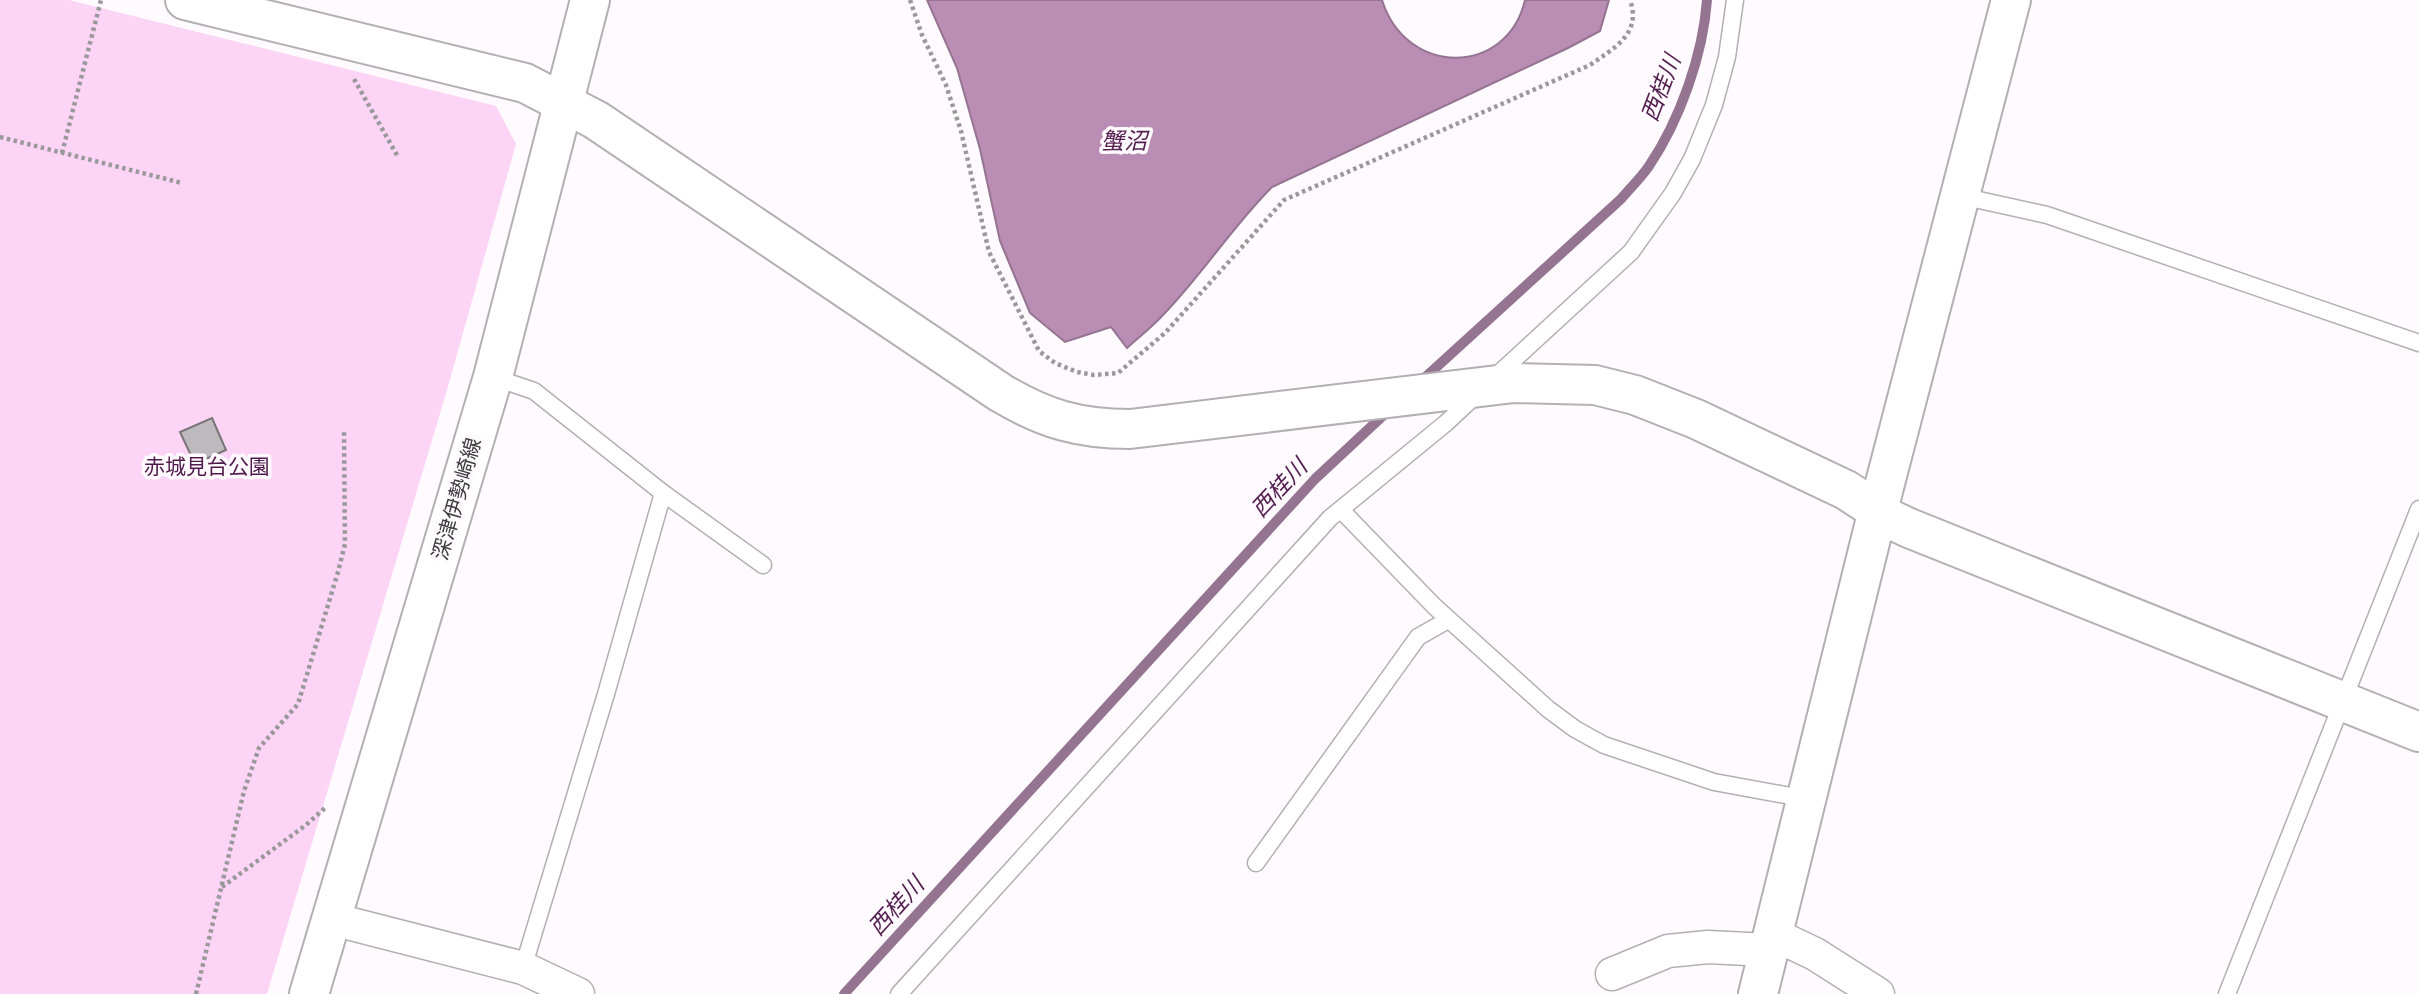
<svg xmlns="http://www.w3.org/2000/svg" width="2419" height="994" font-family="'Roboto Condensed','Noto Sans JP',sans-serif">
  <rect width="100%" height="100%" fill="#fefafe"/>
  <polygon fill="#fcd5f6" points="0,0 69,0 496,106 516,144 447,390 267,994 0,994"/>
  <path fill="#ba8db4" stroke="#947490" stroke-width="2" d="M927,0h455c24,77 125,77 143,0h84l-9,31 -32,17 -296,139c-40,40 -70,88 -109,128 -11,12 -24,22 -36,33l-16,-21 -46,15 -35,-29 -30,-72 -20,-92 -23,-81z"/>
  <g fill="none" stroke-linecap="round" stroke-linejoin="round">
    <g stroke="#947490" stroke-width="10">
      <path d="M1419,383l202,-184c9,-11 20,-21 28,-33 31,-46 54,-111 58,-166"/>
      <polyline points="844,994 1315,479 1389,410"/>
    </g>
  </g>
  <polygon fill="#beb9bd" stroke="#787477" stroke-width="2" points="212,418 226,450 195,464 180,432"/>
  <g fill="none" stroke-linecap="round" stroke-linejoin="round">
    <defs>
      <g id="lane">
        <polyline points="1961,196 2047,215 2419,343"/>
        <polyline points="493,377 534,391 663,493 763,565"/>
        <polyline points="1494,378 1631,252 1673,193 1692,159 1714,105 1727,57 1735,0"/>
        <polyline points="1341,510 1434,606 1548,709 1575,729 1604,745 1714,782 1807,799"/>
        <polyline points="1256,863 1418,637 1448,620"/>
        <polyline points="523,968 606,694 663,493"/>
        <polyline points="899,994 1330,518 1446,423 1475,396"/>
        <polyline points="2227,994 2419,509"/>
      </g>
      <g id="street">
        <polyline points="332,919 523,968 578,994"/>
        <polyline points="1773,934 1815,954 1878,994"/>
        <polyline points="1612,974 1668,951 1708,947 1768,950"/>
      </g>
      <g id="secondary">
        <path d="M185,0l340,83 71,37 405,273c44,26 78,36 129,36l384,-46 81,2 40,10 61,24 150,71 46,30 17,8 510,204"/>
        <polyline points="309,994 493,377 590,0"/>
        <polyline points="1758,994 1878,510 2011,0"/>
      </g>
    </defs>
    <use href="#lane" stroke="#b3afb2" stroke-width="19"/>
    <use href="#street" stroke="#b3afb2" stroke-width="35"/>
    <use href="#secondary" stroke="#b3afb2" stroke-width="42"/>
    <g stroke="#9a989a" stroke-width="4.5" stroke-dasharray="3.5 3.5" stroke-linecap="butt">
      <path d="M910,0l12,35 24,50 15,46 28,121 50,99 16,12 22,9 17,3 24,-2 47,-40 119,-133 306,-135c24,-17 52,-31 40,-65"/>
      <polyline points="354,79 398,157"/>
      <polyline points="0,137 182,183"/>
      <polyline points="62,153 101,0"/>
      <polyline points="222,887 306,825 326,807"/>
      <polyline points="196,994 244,791 259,748 298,704 338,572 345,544 344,431"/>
    </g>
    <use href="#lane" stroke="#fff" stroke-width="16"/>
    <use href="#street" stroke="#fff" stroke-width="32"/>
    <use href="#secondary" stroke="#fff" stroke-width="38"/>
  </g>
  <g text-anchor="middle" stroke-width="7" stroke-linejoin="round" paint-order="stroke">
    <g font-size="21" fill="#511a4c" stroke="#fefafe">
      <text x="207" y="474">赤城見台公園</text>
    </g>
    <g font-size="21" fill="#3c3b3c" stroke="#fefafe">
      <text transform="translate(457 499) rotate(-74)" y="7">深津伊勢崎線</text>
    </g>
    <g font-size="23" font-style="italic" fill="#551e50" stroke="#fefafe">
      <text transform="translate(1661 88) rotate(-69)" y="8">西桂川</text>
      <text x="1124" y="149">蟹沼</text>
      <text transform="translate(1279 488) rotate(-47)" y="8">西桂川</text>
      <text transform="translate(896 906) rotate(-48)" y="8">西桂川</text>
    </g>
  </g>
</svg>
